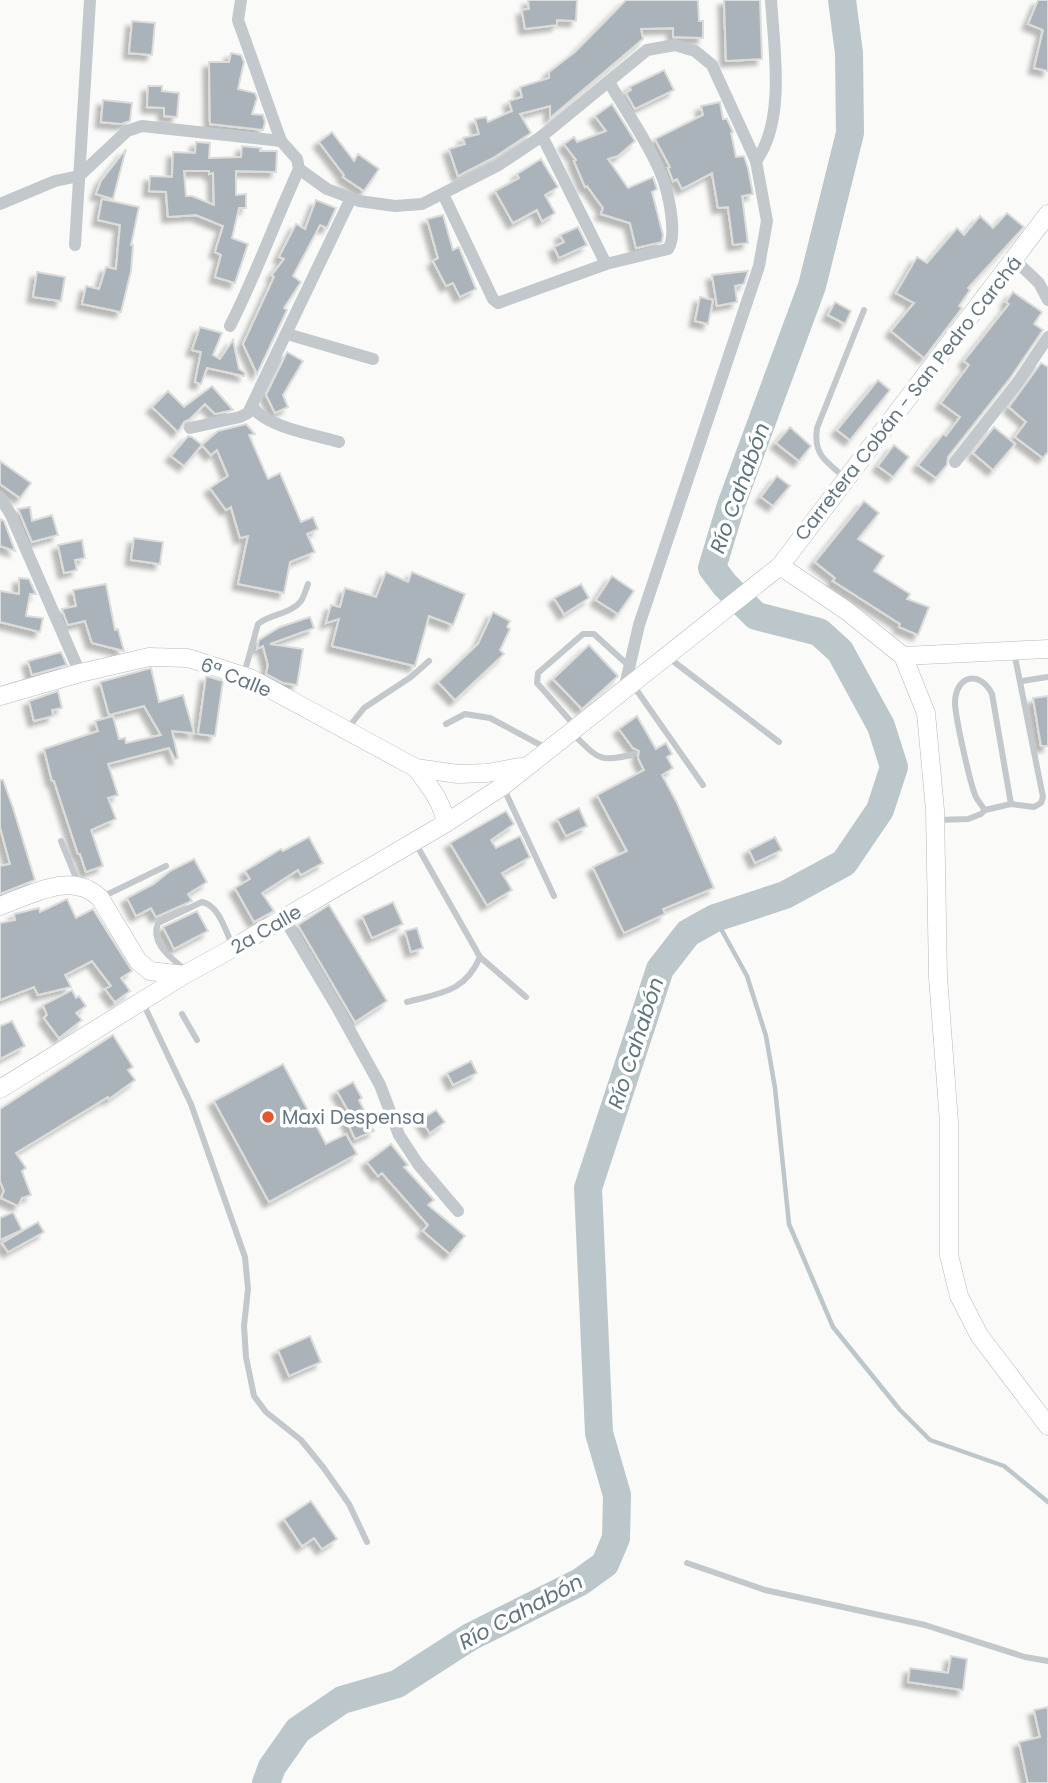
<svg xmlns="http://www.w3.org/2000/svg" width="1048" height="1783" font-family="Poppins,sans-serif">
  <defs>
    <filter id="shadow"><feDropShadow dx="-5.5" dy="5.5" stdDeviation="2" flood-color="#0004"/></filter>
  </defs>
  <rect width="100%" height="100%" fill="#fafaf8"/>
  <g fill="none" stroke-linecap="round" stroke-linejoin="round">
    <polyline stroke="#bbc7cb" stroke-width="4.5" points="715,918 747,976 766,1036 775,1088 789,1224 833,1327 900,1410 930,1440 1004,1466 1048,1502"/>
    <polyline stroke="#bbc7cb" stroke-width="28" points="266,1783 272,1767 298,1730 342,1700 397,1684 470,1637 580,1582 605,1564 616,1538 617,1495 599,1433 588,1188 660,969 688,933 715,918 785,895 844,863 880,810 894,767 881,726 840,651 819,632 756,616 725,585 712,568 731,505 812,286 850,133 849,53 842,0"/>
  </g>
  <g fill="#aab3b9" stroke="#dcdcda" stroke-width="2" fill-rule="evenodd" filter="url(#shadow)">
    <polygon points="528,0 577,0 576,21 557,20 557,25 525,29 522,10 529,9"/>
    <polygon points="626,0 698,0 699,21 703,21 703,38 673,37 673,28 641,29 643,39 550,118 550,106 520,114 531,133 493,158 458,176 449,149 465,144 463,138 479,134 475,119 486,117 488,122 512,111 509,101 522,97 520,87 549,78 549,72 575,52"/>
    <polygon points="724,0 760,0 762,59 726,61"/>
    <polygon points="1038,0 1048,0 1048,71 1034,68 1043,30 1028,24"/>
    <polygon points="132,21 155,23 152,55 129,53"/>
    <polygon points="231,53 241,55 244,62 238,89 255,93 257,98 252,114 263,115 265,122 263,130 210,124 209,62 229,62"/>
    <polygon points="664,70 674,90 635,109 626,93 631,90 629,87"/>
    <polygon points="148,86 162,86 162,91 179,93 177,117 164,116 164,108 147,107"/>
    <polygon points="103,100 132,103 130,121 121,124 101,122"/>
    <polygon points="720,102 723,119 727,119 733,132 731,133 736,157 744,156 748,168 753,194 742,196 748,243 733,245 728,207 718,208 712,173 682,189 677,179 673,181 668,168 670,167 655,139 703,115 701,106"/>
    <polygon points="612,104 635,141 618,156 608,159 628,188 653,177 657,189 652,192 663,235 662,242 636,248 630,223 601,214 603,208 587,186 585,187 574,161 576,160 564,144 574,137 577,142 606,131 595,116"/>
    <polygon points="332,132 354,161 358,154 379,169 364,191 343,177 344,175 319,142"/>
    <path d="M196,142l14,1 -1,15 32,-1 1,-11 19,2 -1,3h17l-1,21 -40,-1v24l10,-1v14h-7l-7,30 16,6 -13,39 -20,-6 6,-22 -6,-3 8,-26 -27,-11 -28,2 -2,-25 -17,-1 1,-15 22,1 1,-25 22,1zM184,171h25v3l4,-1 1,32 -22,-9h-6z"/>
    <polygon points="126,149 113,199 96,194 101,181"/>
    <polygon points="541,159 558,187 545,195 555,213 542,221 537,210 513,223 495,191 519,178 517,174"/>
    <polygon points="102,199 139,207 131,245 133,245 131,271 121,312 82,304 86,286 99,289 106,267 116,269 120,225 98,220"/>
    <polygon points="316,200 336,208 327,228 320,225 293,276 301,282 284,308 287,310 257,374 243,344 274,277 272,275 284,259 279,257 296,224 305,229"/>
    <polygon points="1007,213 1024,227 968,288 970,290 959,306 962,308 924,358 891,331 914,303 896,293 917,257 927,263 957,228 964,235 980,216 993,228"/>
    <polygon points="443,215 453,250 459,247 476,289 460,297 453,283 446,286 433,261 438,258 427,219"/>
    <polygon points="578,227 587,245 559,258 554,247 564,242 560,235"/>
    <polygon points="748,271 744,284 735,286 737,302 717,306 712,275"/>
    <polygon points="37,272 65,277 61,301 33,297"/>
    <polygon points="1013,292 1042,312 1034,324 1043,330 1011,377 948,457 947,465 936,478 918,465 943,434 946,436 960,417 941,403 969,365 964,361 1009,304 1006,302"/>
    <polygon points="700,297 713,300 708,324 695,321"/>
    <polygon points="835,302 851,311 845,324 828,315"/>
    <polygon points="200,327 222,333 213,355 220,359 233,340 239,369 245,373 244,376 207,368 201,384 195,382 201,352 192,350"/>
    <polygon points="287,352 303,361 283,395 288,407 275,413 266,395"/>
    <polygon points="1041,363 1048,367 1048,452 1043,458 1015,437 1026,422 1009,407"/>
    <polygon points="878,380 890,390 850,440 837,430"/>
    <polygon points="212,386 233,410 215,414 205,404 190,419 184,422 178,432 152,407 168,391 184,407"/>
    <polygon points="246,424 255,434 249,435 268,479 280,473 301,522 313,517 318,529 307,534 315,552 290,562 284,593 238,584 248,536 240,538 231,507 226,510 210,488 228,476 217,450 211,455 202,445 218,431"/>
    <polygon points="790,427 811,446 799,461 776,443"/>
    <polygon points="994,427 1015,444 993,470 973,453"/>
    <polygon points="188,436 192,437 202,445 184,466 171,456"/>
    <polygon points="894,445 909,457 893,477 878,466"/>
    <polygon points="0,461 31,483 20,498 0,484"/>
    <polygon points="777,476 790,486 773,506 761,497"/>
    <polygon points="864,501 879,513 858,539 884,556 874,571 910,594 907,599 929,607 918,635 899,627 900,624 833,581 835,578 815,562"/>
    <polygon points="30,507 32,521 52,515 58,535 32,542 18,509"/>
    <polygon points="0,519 4,521 15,551 0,546"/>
    <polygon points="134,538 163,542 160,564 131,560"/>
    <polygon points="82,540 85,558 75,560 77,570 64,573 58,545"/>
    <polygon points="386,572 408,582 412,572 465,594 453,625 429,616 415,666 332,646 339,619 326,623 331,605 340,607 345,588 376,597"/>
    <polygon points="612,576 634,591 618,614 596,600"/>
    <polygon points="19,578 29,579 36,594 30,594 26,616 43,618 40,632 0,622 0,591 19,594"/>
    <polygon points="106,584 115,630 118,629 124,651 92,643 85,621 68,625 62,609 76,606 73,590"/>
    <polygon points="581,584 589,598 564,614 554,598"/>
    <polygon points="493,612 510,621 507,627 510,629 500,650 504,654 455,700 438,682 478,644"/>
    <polygon points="310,617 314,628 270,644 303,649 297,685 283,683 266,674 268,665 263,646 257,649 259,640 280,627"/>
    <polygon points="589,645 618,676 582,709 553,679"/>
    <polygon points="61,652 67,665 32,675 28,661"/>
    <polygon points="151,668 159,702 183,695 194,733 172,731 178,758 175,759 169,748 108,764 118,795 108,798 116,819 91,830 103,866 86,872 80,854 78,854 54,781 52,781 44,749 98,731 95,721 113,716 119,739 125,738 126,743 161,735 144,706 109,715 100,682"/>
    <polygon points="206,676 223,681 215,736 198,734"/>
    <polygon points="58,691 62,708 52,710 53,716 34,721 29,701"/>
    <polygon points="1048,696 1048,746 1041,746 1033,698"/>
    <polygon points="637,716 656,749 666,743 672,754 667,757 673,768 662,775 677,803 714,888 663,909 665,914 624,933 593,867 627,851 597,795 644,770 638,758 639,751 633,748 619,729"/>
    <polygon points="0,780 3,780 13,808 35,880 0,894 0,866 10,864 0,827"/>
    <polygon points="579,808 587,826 566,836 557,819"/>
    <polygon points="506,811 514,824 491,840 496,848 520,836 530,857 502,873 512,890 487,905 450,843"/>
    <polygon points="309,837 323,863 301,875 298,870 262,893 274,911 254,922 235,888 250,879 245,871 281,849 283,851"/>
    <polygon points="775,837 782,850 755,863 749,850"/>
    <polygon points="194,859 207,882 188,894 192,901 156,917 151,908 136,916 127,898 154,884 170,871"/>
    <polygon points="67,899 76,918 93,909 132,971 121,978 130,991 115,1002 105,989 111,986 92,961 65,975 71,987 38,995 34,987 0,1000 0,923 15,920 14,914 39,908 40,912"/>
    <polygon points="393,902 403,924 372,938 362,916"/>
    <polygon points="329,905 387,1001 355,1022 298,925"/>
    <polygon points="197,911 208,931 174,949 163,927"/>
    <polygon points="417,928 423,948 411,952 405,931"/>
    <polygon points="72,990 76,998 79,996 86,1006 76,1013 82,1020 59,1038 44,1018 47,1015 43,1005"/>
    <polygon points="12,1021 25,1046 0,1059 0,1026"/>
    <polygon points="113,1035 133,1067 128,1070 135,1080 109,1099 108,1097 16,1153 26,1168 22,1171 31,1195 22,1198 18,1206 1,1198 4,1191 0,1181 0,1109"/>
    <polygon points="471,1061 477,1073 453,1085 447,1073"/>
    <polygon points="283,1064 326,1144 346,1134 357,1154 269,1202 214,1101"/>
    <polygon points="353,1082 362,1098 359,1100 374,1131 355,1139 345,1117 350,1114 337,1091"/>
    <polygon points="436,1110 445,1122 430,1133 421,1120"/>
    <polygon points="391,1144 408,1165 404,1167 434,1200 428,1205 465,1236 450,1254 423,1231 428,1225 388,1180 382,1173 378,1176 367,1162"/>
    <polygon points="13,1212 22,1230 0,1240 0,1218"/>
    <polygon points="38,1222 44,1232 8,1252 2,1243"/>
    <polygon points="310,1336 321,1362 289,1376 278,1350"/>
    <polygon points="311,1501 337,1539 322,1549 314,1538 302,1546 284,1519"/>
    <polygon points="951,1656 967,1659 963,1690 908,1682 910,1668 948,1673"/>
    <polygon points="1048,1707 1048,1783 1028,1783 1019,1742 1040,1737 1034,1710"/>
  </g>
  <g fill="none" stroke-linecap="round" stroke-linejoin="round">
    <defs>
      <g id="secondary">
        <polyline points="780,566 847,611 903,656 926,713 935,810 938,977 949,1122 949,1255 959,1296 979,1335 1048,1426"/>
        <polyline points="903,656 1048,649"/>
        <polyline points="0,696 80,673 149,657 188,658 250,678 416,768 458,774 487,773 526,766"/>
        <path d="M416,768c13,18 26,33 30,55"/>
        <path d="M0,906c31,-11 72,-36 100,-8l38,63 12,10 34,4"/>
        <polyline points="0,1089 184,975 233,948 446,823 503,786 780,566 1048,214"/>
      </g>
    </defs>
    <use href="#secondary" stroke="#b3babf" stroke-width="19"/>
    <g stroke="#c3c8cc" stroke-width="6">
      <path d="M844,477c-18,-16 -31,-22 -27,-49l47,-118"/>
      <polyline points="669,658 779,742"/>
      <path d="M244,674l14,-50c12,-10 33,-10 43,-23 3,-4 5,-12 7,-17"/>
      <polyline points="1022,681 1048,677"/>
      <polyline points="633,685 703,785"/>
      <polyline points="446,724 465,714 490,718 546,748"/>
      <polyline points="575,726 537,683 538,673 583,634 594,634 629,666"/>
      <polyline points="348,728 364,708 411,677 429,661"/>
      <path d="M572,733c25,24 26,31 62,21"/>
      <polyline points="503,787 554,896"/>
      <path d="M985,810c-3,-4 -7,-9 -9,-13 -6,-13 -21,-81 -21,-95 1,-27 25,-32 37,-8l19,110"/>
      <polyline points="937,820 968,819 981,814 985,810 1011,804 1034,807 1041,803 1043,797 1014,652"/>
      <polyline points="61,841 79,885"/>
      <polyline points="102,897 166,866"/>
      <polyline points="480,957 526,997"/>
      <path d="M184,969c-14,-12 -34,-26 -26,-46l44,-21c17,3 24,30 31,45"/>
      <path d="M407,1002c34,-9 58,-10 73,-45l-64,-113"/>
      <polyline points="143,1003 191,1104 245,1257 248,1289 244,1326 246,1357 254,1396 266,1412 301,1440 323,1467 349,1504 367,1542"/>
      <polyline points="182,1014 197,1040"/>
      <polyline points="687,1563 765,1590 925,1625 1025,1657 1048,1661"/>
    </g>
    <g stroke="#c3c8cc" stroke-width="12">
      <polyline points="241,0 238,20 281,141 297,159 299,169 327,189 359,201 395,206 422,204 497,166 542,136 647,50 675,45 695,51 712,65 756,161 767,221 759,266 639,625 624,690"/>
      <polyline points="542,136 606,264"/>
      <path d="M756,161c30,-40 18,-114 15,-161"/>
      <path d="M443,194l50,105 5,4 108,-39 62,-15c10,-14 0,-59 -7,-75 -11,-29 -36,-64 -52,-92"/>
      <polyline points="0,204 55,181 79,176 127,131 142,126 281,141"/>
      <polyline points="75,245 90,0"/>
      <polyline points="1015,260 1039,283 1048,300"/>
      <path d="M230,326c26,-51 45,-105 69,-157"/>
      <polyline points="287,334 373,359"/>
      <path d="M252,407c17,21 61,27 87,35"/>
      <polyline points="190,428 240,417 248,413 351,198"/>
      <polyline points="955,462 1018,382 1048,337"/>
      <polyline points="0,497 11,515 80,673"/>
      <polyline points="284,918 338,1009 380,1085 399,1135 418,1164 458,1211"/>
    </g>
    <use href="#secondary" stroke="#fff" stroke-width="18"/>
  </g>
  <circle fill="#e4572e" stroke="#fff" stroke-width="2.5" cx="268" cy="1117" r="7"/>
  <g text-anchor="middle" stroke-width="7" stroke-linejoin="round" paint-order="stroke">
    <g font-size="19" fill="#657683" stroke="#fff">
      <text transform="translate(908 398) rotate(-52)" y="7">Carretera Cobán - San Pedro Carchá</text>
      <text transform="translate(236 677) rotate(22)" y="7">6ª Calle</text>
      <text transform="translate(266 929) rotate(-30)" y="7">2a Calle</text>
    </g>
    <g font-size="19" fill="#657683" stroke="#fff" text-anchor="start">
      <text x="282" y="1124">Maxi Despensa</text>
    </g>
    <g font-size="21" font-style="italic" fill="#60757c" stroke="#fff">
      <text transform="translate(740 488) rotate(-70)" y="7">Río Cahabón</text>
      <text transform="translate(636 1043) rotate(-72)" y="7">Río Cahabón</text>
      <text transform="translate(521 1612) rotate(-28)" y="7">Río Cahabón</text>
    </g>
  </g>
</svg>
